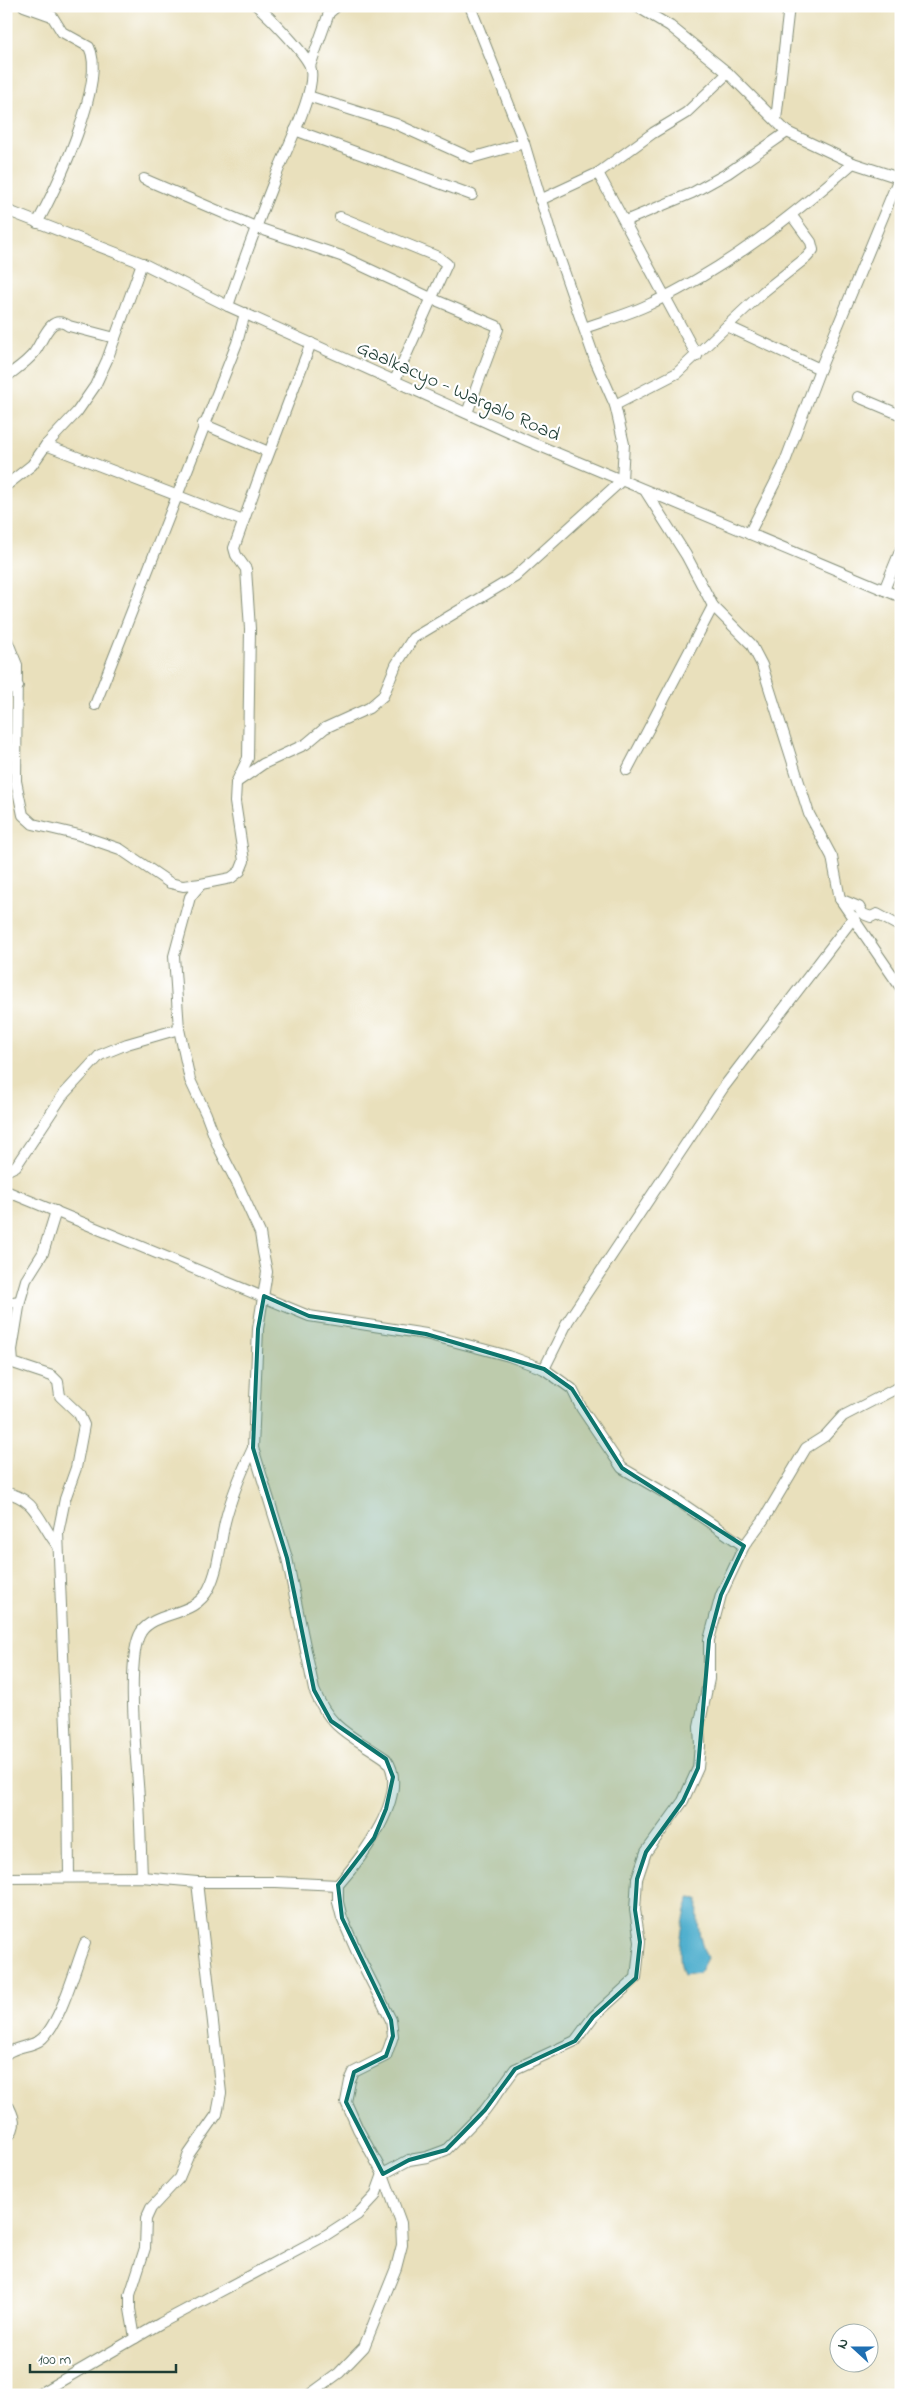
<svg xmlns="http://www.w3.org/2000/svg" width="907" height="2401" font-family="'Indie Flower',sans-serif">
  <rect width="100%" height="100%" fill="#fff"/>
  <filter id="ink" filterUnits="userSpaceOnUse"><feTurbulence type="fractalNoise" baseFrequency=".02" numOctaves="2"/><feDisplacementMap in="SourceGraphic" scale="10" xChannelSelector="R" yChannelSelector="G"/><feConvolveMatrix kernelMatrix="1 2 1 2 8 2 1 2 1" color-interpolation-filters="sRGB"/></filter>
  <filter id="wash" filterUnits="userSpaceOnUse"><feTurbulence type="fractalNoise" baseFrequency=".0096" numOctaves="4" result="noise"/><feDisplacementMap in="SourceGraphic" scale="20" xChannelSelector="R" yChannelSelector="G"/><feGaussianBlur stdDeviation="1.12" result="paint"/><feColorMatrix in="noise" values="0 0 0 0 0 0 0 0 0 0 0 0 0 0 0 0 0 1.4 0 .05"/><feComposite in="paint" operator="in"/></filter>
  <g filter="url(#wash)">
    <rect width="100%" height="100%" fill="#e9e0bc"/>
    <path fill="#4eaecd" stroke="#367680" d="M690,1898l8,1c-1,21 0,39 9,59l-8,15 -15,2c-9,-19 -1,-57 6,-77z"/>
  </g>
  <g filter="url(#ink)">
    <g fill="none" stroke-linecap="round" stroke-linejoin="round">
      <defs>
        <g id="minor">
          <path d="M24,6l28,10 10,16 27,15c18,34 -33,143 -52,176"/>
          <polyline points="636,6 670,26 728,73 787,132 853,163 899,178 820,369 783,467 749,534"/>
          <polyline points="310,66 329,13 337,6"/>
          <polyline points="308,96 396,124 471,158 524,143"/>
          <polyline points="776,120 789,6"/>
          <polyline points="295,130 472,195"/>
          <polyline points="598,173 697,356"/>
          <polyline points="144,179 258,228 341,256 433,299 497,326 498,329 467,413"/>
          <polyline points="540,200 598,173 653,133 686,113 728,73"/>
          <polyline points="6,210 142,263 228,306 528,441 901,597"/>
          <polyline points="340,217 438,257 447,264 395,380"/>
          <polyline points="625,221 692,193 728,173 787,132"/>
          <path d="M228,306c14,-42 30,-84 46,-125 8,-24 45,-92 36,-115 -6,-14 -40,-49 -53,-60"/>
          <polyline points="727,326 820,369"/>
          <path d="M584,328c22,-8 47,-14 68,-25 75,-35 139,-86 201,-140"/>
          <path d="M6,377c10,-8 20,-14 28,-24 6,-8 10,-20 17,-27 6,-6 12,-4 18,0l46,12"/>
          <polyline points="858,397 901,415"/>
          <polyline points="615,405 677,373 763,292 807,257 813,250 811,242 792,216"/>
          <path d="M203,424l61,26 3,5 -33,93 2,7 10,14 4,60 -2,129 -12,25 -1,19 9,59 -4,10 -9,7 -30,6 -11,13 -16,59 5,73 11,51 16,34 12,32 21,41 21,46 3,19 4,20 -9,57 -5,119 34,110 27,132c18,42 38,45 72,69 26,34 -26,101 -48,126v17l4,16 17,39 32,63 2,16 -7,20 -32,16 -4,9 -4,21 12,27 25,45 18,49 1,22 -6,23 -32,79 -25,26 -30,22"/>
          <polyline points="46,445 243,521"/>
          <polyline points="266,461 311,343"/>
          <polyline points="8,484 32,465 46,445 77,412 95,386 107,360 142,263"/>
          <polyline points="646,492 686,555 713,606 751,644 762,665 809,814 832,857 840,899 901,988"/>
          <polyline points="884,590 901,549"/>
          <polyline points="6,638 17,665 16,781 23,815 33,824 79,835 120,849 170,883 183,886 201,884"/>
          <polyline points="6,691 18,686"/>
          <polyline points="95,705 237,343 245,313"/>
          <polyline points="627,770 713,606"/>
          <polyline points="237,782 263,764 306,744 325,728 369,708 383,696 396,665 413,638 515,577 622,480 624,444 615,405 595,360 551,234 524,143 470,6"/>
          <polyline points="840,899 859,907 863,914 871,917 877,914 901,927"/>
          <polyline points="6,1171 16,1166 63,1095 100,1055 127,1044 179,1029"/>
          <polyline points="6,1191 309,1316 426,1334 509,1356 544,1369 572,1389 582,1409 622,1468 677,1500 744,1546"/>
          <polyline points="56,1211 43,1253 26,1280 20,1301 12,1350 13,1363 52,1376 58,1382 60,1396 79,1414 84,1425 76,1468 65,1499 58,1533 68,1776 69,1876"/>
          <polyline points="6,1303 20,1301"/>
          <polyline points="544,1369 568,1321 723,1088 854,917"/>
          <path d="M6,1493c30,4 35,33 52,53"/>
          <path d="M142,1877c-1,-26 -2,-53 -3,-79 -2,-34 -14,-141 2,-166 15,-22 54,-14 68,-44 10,-20 11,-44 16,-66 6,-25 17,-51 28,-74"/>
          <polyline points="6,1878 142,1877 197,1882 276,1882 338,1885"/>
          <path d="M6,2054c10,-8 23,-7 33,-13 21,-14 36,-74 46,-98"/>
          <path d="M6,2102c8,13 13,25 0,36"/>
          <polyline points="135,2338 130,2309 130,2295 145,2248 146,2219 151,2208 179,2178 189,2154 217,2114 221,2093 197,1882"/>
          <polyline points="37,2395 161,2323 326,2235 357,2215 375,2196 383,2174 409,2160 427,2157 446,2150 485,2110 515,2069 575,2041 593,2017 636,1978 640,1942 635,1910 637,1879 646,1852 683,1801 698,1768 700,1745 699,1727 709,1679 709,1640 721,1595 744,1546 764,1519 806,1448 825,1436 843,1416 901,1386"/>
        </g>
      </defs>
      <use href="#minor" stroke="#848e78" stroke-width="12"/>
      <use href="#minor" stroke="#fff" stroke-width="10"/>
    </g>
  </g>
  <path fill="#0f766e" fill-opacity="0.2" stroke="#0f766e" stroke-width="4" stroke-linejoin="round" d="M264,1296l45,20 117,18 118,35 28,20 50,79 122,78 -23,49 -12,45 -11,128 -15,33 -37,51 -9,27 -2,31 5,32 -4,36 -43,39 -18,24 -60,28 -30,41 -39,40 -37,10 -26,14 -37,-72 8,-30 32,-16 7,-20 -2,-16 -49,-102 -4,-33 36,-47 12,-29 7,-32 -7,-18 -55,-38 -17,-31 -27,-132 -34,-110 5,-119z"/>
  <g text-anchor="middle" stroke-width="4.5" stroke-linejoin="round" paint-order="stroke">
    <g font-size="20" fill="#1f3d34" stroke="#fff">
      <text transform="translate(459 390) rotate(24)" y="7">Gaalkacyo - Wargalo Road</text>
    </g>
  </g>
  <rect width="907" height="2401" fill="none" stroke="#fff" stroke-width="25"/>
  <g transform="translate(854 2348) rotate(291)"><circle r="24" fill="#ffffff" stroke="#a5b1ae"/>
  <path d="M0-4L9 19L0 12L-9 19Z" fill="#1f6fb2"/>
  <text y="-8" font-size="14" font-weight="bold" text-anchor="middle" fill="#1f3d34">N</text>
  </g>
  <path d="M30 2364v8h146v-8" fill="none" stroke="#1f3d34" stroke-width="2.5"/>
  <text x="38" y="2364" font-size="15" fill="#1f3d34" stroke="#ffffff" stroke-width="4" paint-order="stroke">100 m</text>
</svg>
